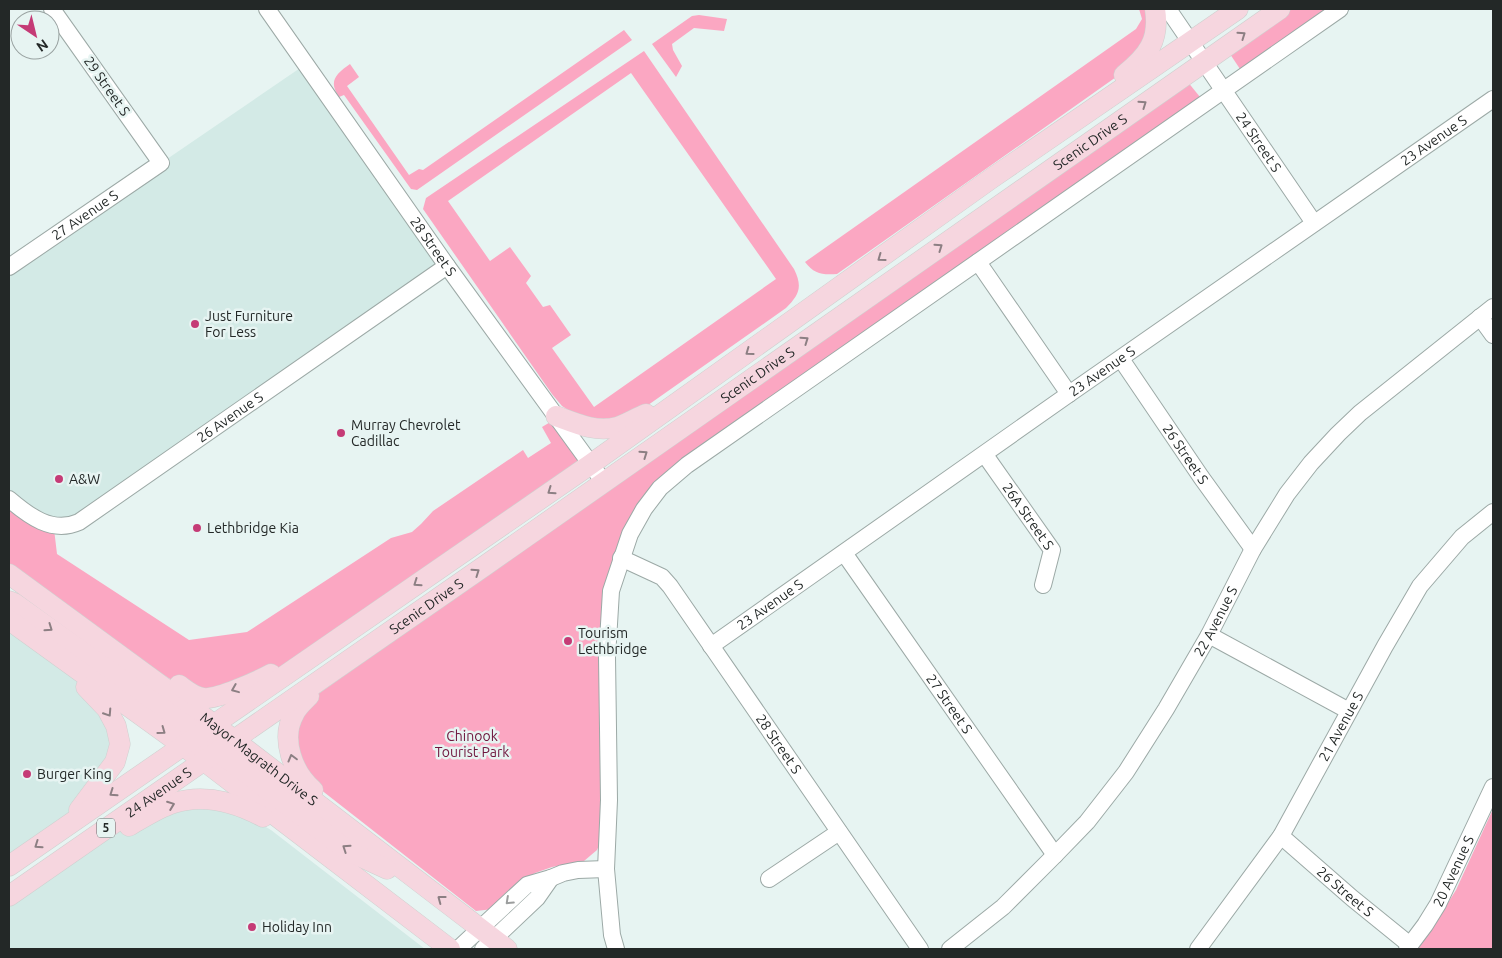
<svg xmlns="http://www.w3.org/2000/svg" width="1502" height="958" font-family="Ubuntu,sans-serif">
  <rect width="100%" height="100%" fill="#e7f4f2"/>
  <g fill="#d3eae6">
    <polygon points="306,64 447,266 71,525 9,499 9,267"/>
    <polygon points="9,620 52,651 112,718 115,762 68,825 9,866"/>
    <polygon points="220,800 271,830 425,949 9,949 9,902 42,883 127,827"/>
  </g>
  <g fill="#fba7c2" fill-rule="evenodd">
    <path d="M1139,9h11v26l-24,35 -289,204c-15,1 -23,0 -32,-12l331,-233 6,-10z"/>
    <polygon points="1289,9 1326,9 1240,69 1228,51"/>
    <polygon points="699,15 727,19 724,31 694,28 672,44 673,50 682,66 676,77 652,44 692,16"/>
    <path d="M624,30l8,10 -215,150 -6,-1 -67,-94 -5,2c-11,-16 -3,-23 11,-33l9,13 -12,9 62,89 10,-6 4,1z"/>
    <path d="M644,51l150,218c9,18 5,26 -8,39l-145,102 -17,10 -42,-1 -20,-13 -10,-12 -129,-185 3,-11zM631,73l145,206 -182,128 -42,-59 19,-13 -21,-30 -7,2 -17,-24 5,-7 -21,-29 -20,14 -42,-60z"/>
    <polygon points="1187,81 1200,97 697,449 668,470 650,489 626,529 613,559 606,592 600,843 597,850 584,861 552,867 535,873 519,883 493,909 476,911 311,782 293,743 295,726 311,699"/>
    <polygon points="557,418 591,464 280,669 196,696 9,574 9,499 54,529 57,554 189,640 247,632 391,538 412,532 421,524 433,511 523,450 528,458 551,443 542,427"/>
    <polygon points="1493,809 1493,949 1416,949 1429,933 1456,890"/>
  </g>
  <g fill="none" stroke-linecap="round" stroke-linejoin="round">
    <defs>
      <g id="minor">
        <path id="s1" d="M267,9l180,257 156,215"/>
        <path id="s2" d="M1168,9l146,214"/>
        <polyline points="978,262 1069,394"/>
        <path id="s3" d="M9,267l152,-104 -109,-154"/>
        <polyline points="1480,317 1493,335"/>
        <path id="s4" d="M1121,359l80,118 52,72"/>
        <path id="s5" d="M985,455l67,95 -9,35"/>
        <path id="s6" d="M9,499c20,17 43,35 70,23l368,-256"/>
        <path id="s7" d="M844,553l211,302"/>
        <path id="s8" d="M621,558l41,19 8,9 250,363"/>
        <polyline points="1209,635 1349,711"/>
        <path id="s9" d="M711,646l358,-252 424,-295"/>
        <path id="s10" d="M1281,836l71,62 58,47"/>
        <polyline points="769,879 839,832"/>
        <polyline points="458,949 527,885 551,878 563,873 578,870 606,869"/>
        <polyline points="483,949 537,898 551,878"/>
        <polyline points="616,949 612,935 606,869 609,800 607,657 611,591 630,534 644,509 660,488 687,465 1340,9"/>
        <path id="s11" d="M950,949l53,-42 52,-52 32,-33 39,-50 40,-63 43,-74 44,-86 34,-55 24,-31 27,-29 22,-21 133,-106"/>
        <path id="s12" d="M1198,949l83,-113 104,-190 35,-60 42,-49 31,-25"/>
        <path id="s13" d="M1407,949l18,-24 13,-21 55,-117"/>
      </g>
      <g id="major">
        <path d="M1124,75c24,-19 36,-35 31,-66"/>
        <path d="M556,416c19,7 40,17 61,11 10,-3 19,-9 29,-13"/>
        <path id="s14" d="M9,574l195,143 303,232"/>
        <polyline points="9,601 14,603 188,727 210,738"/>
        <polyline points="9,620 204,761 450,949"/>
        <path d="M179,685c7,5 15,12 24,13 14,2 55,-17 68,-24"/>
        <path d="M309,696c-5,5 -12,11 -15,18 -14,25 -1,59 19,76"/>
        <polyline points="206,748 217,751 348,851 387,869"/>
        <polyline points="79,810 115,762 120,744 116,726 107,709 86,687"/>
        <path d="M129,826c14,-8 29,-18 45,-23 31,-10 61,-1 89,14"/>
        <polyline points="9,866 591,464 992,178 1238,9"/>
        <path id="s15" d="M9,896l474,-329 797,-558"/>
      </g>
    </defs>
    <use href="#minor" stroke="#9ca9a6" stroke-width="18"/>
    <use href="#major" stroke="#cfd0cf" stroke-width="21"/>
    <use href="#minor" stroke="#fff" stroke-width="16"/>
    <use href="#major" stroke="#f6d6df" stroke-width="20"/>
  </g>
  <defs><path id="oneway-chevron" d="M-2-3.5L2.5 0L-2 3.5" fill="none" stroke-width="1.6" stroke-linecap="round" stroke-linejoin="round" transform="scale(1.25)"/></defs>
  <g stroke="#8c7f83">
    <use href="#oneway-chevron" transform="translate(1242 35) rotate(-35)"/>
    <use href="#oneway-chevron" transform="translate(1143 104) rotate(-35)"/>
    <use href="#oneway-chevron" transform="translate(939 247) rotate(-35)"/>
    <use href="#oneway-chevron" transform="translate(881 258) rotate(144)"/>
    <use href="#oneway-chevron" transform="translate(805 340) rotate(-35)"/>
    <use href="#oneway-chevron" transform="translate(749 352) rotate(144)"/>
    <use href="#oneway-chevron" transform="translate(644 454) rotate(-35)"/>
    <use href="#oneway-chevron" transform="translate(551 491) rotate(145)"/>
    <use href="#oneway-chevron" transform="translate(476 572) rotate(-35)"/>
    <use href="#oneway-chevron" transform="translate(417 583) rotate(145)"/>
    <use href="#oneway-chevron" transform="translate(49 628) rotate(35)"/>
    <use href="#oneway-chevron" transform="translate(235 689) rotate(158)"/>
    <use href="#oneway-chevron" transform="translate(108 713) rotate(57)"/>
    <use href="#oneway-chevron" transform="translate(162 731) rotate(36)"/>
    <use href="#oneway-chevron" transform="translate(292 758) rotate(-105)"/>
    <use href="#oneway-chevron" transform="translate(113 793) rotate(145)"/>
    <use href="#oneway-chevron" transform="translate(171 805) rotate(-21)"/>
    <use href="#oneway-chevron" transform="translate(38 845) rotate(145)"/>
    <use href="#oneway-chevron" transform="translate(346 848) rotate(-146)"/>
    <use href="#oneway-chevron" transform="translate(441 899) rotate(-143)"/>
  </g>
  <use stroke="#9c9e9e" href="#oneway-chevron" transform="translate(509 901) rotate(137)"/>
  <g fill="#c53b76" stroke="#e7f4f2" stroke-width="2">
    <circle cx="195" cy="324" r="5"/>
    <circle cx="341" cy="433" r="5"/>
    <circle cx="59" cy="479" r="5"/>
    <circle cx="197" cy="528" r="5"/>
    <circle cx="568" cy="641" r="5"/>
    <circle cx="27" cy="774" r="5"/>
    <circle cx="252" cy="927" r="5"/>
  </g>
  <g text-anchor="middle" stroke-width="5" stroke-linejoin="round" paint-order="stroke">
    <rect fill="#e7f4f2" stroke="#5e6564" stroke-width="1" x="97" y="818.5" width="18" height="19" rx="4"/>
    <g font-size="12" font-weight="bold" fill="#232827">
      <text x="106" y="832">5</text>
    </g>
    <g font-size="14" fill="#232827" stroke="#e7f4f2">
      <text transform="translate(107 86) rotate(55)" y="5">29 Street S</text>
      <text dy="5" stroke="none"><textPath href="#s9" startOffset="882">23 Avenue S</textPath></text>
      <text dy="5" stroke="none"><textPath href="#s15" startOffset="1318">Scenic Drive S</textPath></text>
      <text dy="5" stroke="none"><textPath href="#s2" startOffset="161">24 Street S</textPath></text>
      <text dy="5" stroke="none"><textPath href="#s3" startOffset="92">27 Avenue S</textPath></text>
      <text dy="5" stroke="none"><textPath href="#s1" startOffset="290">28 Street S</textPath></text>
      <text dy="5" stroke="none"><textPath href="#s9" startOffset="478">23 Avenue S</textPath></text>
      <text dy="5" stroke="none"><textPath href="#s15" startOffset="912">Scenic Drive S</textPath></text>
      <text dy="5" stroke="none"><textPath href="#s6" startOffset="262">26 Avenue S</textPath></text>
      <text dy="5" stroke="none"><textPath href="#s4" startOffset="115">26 Street S</textPath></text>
      <text dy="5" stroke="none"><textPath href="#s5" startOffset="75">26A Street S</textPath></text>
      <text dy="5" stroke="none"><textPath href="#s9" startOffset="72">23 Avenue S</textPath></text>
      <text dy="5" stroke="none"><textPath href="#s15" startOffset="508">Scenic Drive S</textPath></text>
      <text dy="5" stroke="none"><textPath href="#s11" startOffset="426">22 Avenue S</textPath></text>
      <text dy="5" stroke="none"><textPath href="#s7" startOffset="184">27 Street S</textPath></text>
      <text dy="5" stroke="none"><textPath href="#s12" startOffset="265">21 Avenue S</textPath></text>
      <text dy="5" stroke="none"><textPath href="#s8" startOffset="249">28 Street S</textPath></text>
      <text dy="5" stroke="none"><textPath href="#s14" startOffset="311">Mayor Magrath Drive S</textPath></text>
      <text dy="5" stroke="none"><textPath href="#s15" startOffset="182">24 Avenue S</textPath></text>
      <text dy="5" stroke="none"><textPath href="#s13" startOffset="91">20 Avenue S</textPath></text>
      <text dy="5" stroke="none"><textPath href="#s10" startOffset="85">26 Street S</textPath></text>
    </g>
    <g font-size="14" fill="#232827" stroke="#e7f4f2" text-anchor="start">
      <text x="205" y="321">Just Furniture<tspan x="205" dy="16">For Less</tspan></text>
      <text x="351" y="430">Murray Chevrolet<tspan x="351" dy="16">Cadillac</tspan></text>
      <text x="69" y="484">A&amp;W</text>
      <text x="207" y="533">Lethbridge Kia</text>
      <text x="578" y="638">Tourism<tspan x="578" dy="16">Lethbridge</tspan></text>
      <text x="37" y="779">Burger King</text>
      <text x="262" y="932">Holiday Inn</text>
    </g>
    <g font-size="14" fill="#6f163e" stroke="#e7f4f2">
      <text x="472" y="741">Chinook<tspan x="472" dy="16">Tourist Park</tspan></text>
    </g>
  </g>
  <rect width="1502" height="958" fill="none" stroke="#232827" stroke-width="20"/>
  <g transform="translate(35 35) rotate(145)"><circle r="24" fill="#e7f4f2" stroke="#99a2a1"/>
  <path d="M0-4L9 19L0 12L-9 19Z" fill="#c53b76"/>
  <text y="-8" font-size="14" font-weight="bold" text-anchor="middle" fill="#232827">N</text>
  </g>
</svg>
